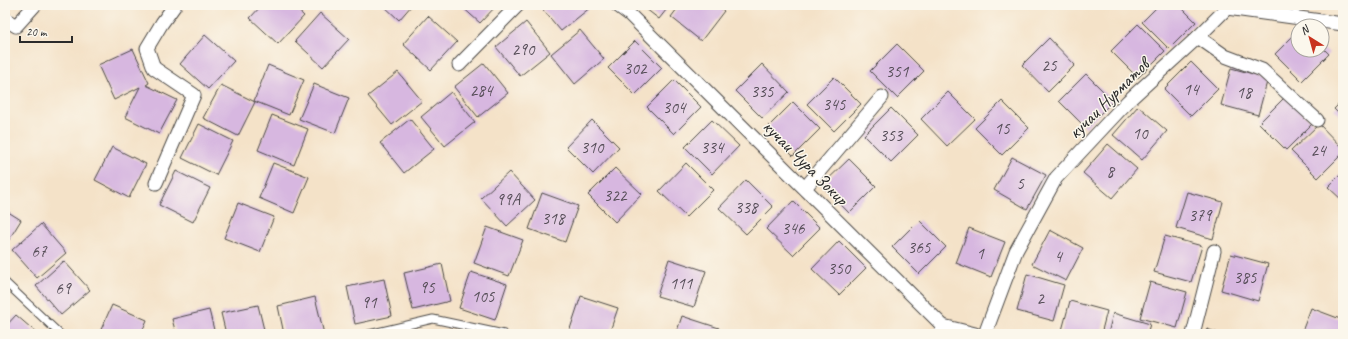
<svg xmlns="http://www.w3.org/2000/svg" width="1348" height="339" font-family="Caveat,sans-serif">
  <rect width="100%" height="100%" fill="#fbf7ec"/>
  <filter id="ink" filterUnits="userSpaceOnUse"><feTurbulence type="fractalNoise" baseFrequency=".025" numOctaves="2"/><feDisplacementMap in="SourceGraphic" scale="8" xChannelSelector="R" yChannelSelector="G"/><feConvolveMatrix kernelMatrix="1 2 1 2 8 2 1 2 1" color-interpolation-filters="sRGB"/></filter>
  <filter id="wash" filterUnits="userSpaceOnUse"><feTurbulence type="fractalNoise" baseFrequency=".012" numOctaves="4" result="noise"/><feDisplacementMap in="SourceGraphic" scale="16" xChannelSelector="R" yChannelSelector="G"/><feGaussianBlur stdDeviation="0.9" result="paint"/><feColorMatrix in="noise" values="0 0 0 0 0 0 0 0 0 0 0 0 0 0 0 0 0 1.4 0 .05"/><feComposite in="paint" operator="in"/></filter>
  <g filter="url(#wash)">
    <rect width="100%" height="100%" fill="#f4e2c8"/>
    <g id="blocks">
      <g fill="#d7b7e0">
        <polygon points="262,5 292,5 304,16 278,44 250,18"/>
        <polygon points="383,5 412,5 399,20"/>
        <polygon points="460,5 497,5 480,23"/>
        <polygon points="539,5 589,5 591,7 561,31"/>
        <polygon points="641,5 670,5 659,19"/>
        <polygon points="680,5 717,5 724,11 701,41 671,17"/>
        <polygon points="1159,5 1179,5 1196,22 1169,49 1142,22"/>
        <polygon points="320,13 349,39 323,67 295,41"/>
        <polygon points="428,16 457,42 431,70 403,44"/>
        <polygon points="526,22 550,52 520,76 496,47"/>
        <polygon points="1138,24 1165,51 1138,78 1111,51"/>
        <polygon points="580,30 604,59 575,84 551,54"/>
        <polygon points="1298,31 1298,50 1322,50 1322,47 1329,54 1302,81 1275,54"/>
        <polygon points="205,35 234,61 208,89 180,64"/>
        <polygon points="1049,38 1075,65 1048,92 1022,65"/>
        <polygon points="635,41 662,68 635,95 608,68"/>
        <polygon points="897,44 924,71 897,98 870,71"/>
        <polygon points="133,49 149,83 146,85 177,100 159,134 125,117 140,87 114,100 98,65"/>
        <polygon points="1191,62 1218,89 1191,116 1164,89"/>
        <polygon points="484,63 508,93 478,117 454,87"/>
        <polygon points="762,64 789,92 762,118 735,91"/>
        <polygon points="268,65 304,80 289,115 254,101"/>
        <polygon points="1231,68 1268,78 1258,115 1221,105"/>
        <polygon points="398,72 422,101 392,125 368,96"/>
        <polygon points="1086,74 1113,101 1086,128 1059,101"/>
        <polygon points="834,77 861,104 834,131 807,104"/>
        <polygon points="674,80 701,107 674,134 647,107"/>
        <polygon points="314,84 349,98 335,133 299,119"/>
        <polygon points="221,85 255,102 238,136 203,118"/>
        <polygon points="451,92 475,122 445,146 421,117"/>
        <polygon points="948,92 975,119 947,146 921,119"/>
        <polygon points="1286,96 1313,123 1286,150 1259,123"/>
        <polygon points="1343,100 1343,118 1334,109"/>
        <polygon points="1002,101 1029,128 1002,155 975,128"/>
        <polygon points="793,102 820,129 793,156 766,129"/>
        <polygon points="1138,106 1167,131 1142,160 1113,135"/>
        <polygon points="891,108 918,135 891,162 864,135"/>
        <polygon points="272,115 308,129 294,165 258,150"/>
        <polygon points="410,119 434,149 404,173 380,143"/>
        <polygon points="592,120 619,147 593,174 566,147"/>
        <polygon points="712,120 739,146 712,174 685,147"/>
        <polygon points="199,124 233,141 216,175 182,158"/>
        <polygon points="1319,124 1343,149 1343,153 1318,178 1291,151"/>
        <polygon points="1108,144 1137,169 1112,198 1083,173"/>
        <polygon points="112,147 146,164 129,198 95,180"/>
        <polygon points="1012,157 1046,175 1027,209 994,190"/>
        <polygon points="849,159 876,186 849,213 822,185"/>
        <polygon points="273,163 309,177 294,213 259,198"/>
        <polygon points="686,163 713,190 686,217 659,191"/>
        <polygon points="615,168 642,194 615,222 588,195"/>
        <polygon points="176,171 210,188 193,222 159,205"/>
        <polygon points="509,172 535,200 507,226 481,198"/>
        <polygon points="1343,172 1343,201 1328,187"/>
        <polygon points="746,180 773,207 746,234 719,208"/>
        <polygon points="1187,192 1223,202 1213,239 1176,228"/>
        <polygon points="542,193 578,206 565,242 529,229"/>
        <polygon points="793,201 820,228 793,255 766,229"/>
        <polygon points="238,203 274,217 260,252 224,238"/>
        <polygon points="5,210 21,220 5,246"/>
        <polygon points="919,220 946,247 919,274 892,247"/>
        <polygon points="41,224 66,253 37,278 12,250"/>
        <polygon points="487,227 523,240 509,276 474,263"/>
        <polygon points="969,228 1005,242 991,277 956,263"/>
        <polygon points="1050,230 1083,248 1066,281 1032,264"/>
        <polygon points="1165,236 1202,246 1191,282 1154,272"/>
        <polygon points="839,241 866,268 839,295 812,269"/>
        <polygon points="1231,254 1268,264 1258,301 1221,290"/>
        <polygon points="669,259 706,271 694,307 657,296"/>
        <polygon points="64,261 90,290 61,315 36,286"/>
        <polygon points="442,264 450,301 413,310 404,273"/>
        <polygon points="471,272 507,284 495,320 459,308"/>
        <polygon points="1027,274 1064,285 1054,321 1017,311"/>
        <polygon points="384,279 392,316 355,324 347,287"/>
        <polygon points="1150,282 1187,292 1177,328 1140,318"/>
        <polygon points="581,296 618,308 609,334 574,334 569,332"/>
        <polygon points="315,297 324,334 284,334 278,306"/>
        <polygon points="1070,301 1107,311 1101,334 1061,334"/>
        <polygon points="112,305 147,320 141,334 99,334"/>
        <polygon points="258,305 265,334 226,334 221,313"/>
        <polygon points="1311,308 1343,320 1343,330 1341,334 1301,334"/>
        <polygon points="209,310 215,334 176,334 172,319"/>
        <polygon points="1113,313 1150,324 1147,334 1108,334"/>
        <polygon points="16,315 38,334 5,334 5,327"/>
        <polygon points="682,316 719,328 717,334 676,334"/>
        <polygon points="1207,329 1221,334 1205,334"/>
      </g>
    </g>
  </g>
  <g filter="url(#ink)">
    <use href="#blocks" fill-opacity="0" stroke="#494643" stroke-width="1"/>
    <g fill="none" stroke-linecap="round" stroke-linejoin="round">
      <defs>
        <g id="service">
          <polyline points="5,282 60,334"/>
          <polyline points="369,334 433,319 504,334"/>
          <polyline points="936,334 943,326"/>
        </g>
        <g id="minor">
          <polyline points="617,5 629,14 943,326 975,334"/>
          <polyline points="5,19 16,26 35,5"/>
          <polyline points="1198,37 1225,56 1262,70 1317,120"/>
          <polyline points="459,65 518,5"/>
          <polyline points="156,183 194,95 154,68 147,48 162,23 175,5"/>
          <polyline points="805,188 882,97"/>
          <polyline points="985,334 1016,251 1056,178 1128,101 1198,37 1227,8 1343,24"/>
          <polyline points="1193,334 1214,251"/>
        </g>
      </defs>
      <use href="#service" stroke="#494643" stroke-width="9"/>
      <use href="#minor" stroke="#494643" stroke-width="15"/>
      <use href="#service" stroke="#fff" stroke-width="7"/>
      <use href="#minor" stroke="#fff" stroke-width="13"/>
    </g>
  </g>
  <g text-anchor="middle" stroke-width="3" stroke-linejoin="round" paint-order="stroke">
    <g font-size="17" fill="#564e58">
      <text x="523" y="55">290</text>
      <text x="1049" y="71">25</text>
      <text x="635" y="74">302</text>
      <text x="897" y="77">351</text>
      <text x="1191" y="95">14</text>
      <text x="481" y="96">284</text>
      <text x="762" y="97">335</text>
      <text x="1244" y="98">18</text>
      <text x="834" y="110">345</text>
      <text x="674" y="113">304</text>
      <text x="1002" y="134">15</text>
      <text x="1140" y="139">10</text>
      <text x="891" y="141">353</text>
      <text x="592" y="153">310</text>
      <text x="712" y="153">334</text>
      <text x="1318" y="156">24</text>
      <text x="1110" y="177">8</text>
      <text x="1020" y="189">5</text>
      <text x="615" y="201">322</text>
      <text x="508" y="205">99А</text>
      <text x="746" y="213">338</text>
      <text x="1200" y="221">379</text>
      <text x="553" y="224">318</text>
      <text x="793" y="234">346</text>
      <text x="919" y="253">365</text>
      <text x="39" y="257">67</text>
      <text x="980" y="259">1</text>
      <text x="1058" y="262">4</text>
      <text x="839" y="274">350</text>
      <text x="1245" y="283">385</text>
      <text x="681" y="289">111</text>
      <text x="427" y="293">95</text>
      <text x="63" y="294">69</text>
      <text x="483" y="302">105</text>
      <text x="1040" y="304">2</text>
      <text x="369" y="308">91</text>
    </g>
    <g font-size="19" fill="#2b2b2b" stroke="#fbf7ec">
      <text transform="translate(1108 98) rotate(-45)" y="7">кучаи Нурматов</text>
      <text transform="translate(806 162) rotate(45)" y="7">кучаи Чура Зокир</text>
    </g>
  </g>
  <rect width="1348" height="339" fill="none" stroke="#fbf7ec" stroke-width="20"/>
  <g transform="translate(1310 38) rotate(323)"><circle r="19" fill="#fbf7ec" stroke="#a8a59f"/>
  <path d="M0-3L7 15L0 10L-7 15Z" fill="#c8321e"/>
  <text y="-6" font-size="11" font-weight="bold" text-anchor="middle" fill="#2b2b2b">N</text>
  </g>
  <path d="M20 36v6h52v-6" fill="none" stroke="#2b2b2b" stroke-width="2"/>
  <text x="26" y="36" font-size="12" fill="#2b2b2b" stroke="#fbf7ec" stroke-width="3" paint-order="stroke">20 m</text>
</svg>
